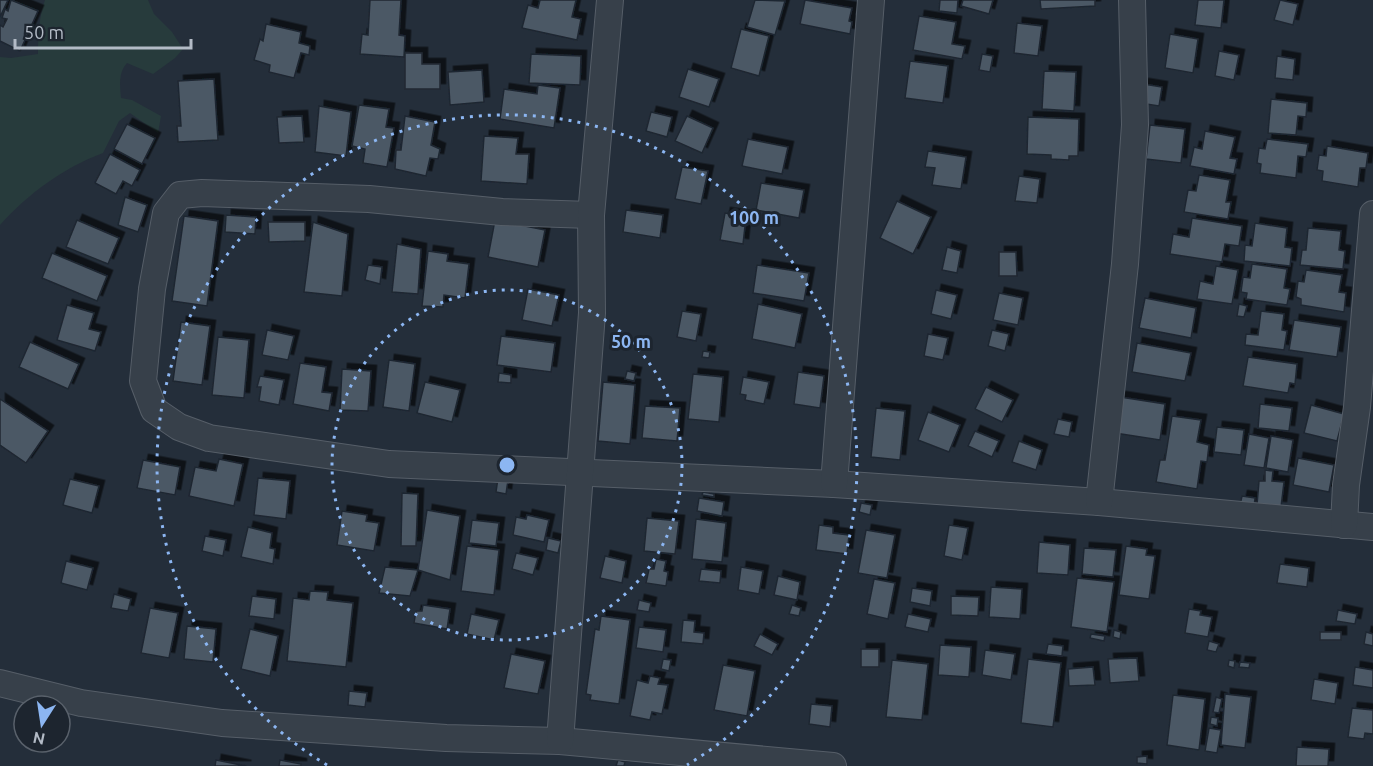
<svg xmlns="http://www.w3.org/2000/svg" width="1373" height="766" font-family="Ubuntu,sans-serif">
  <defs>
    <filter id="shadow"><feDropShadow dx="5.5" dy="-5.5" stdDeviation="0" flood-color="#0009"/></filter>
  </defs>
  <rect width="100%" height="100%" fill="#242e3a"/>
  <path fill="#273b3c" d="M45,0h103l6,14 18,18 11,17 -8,9 -22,16 -26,-11c-9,10 -7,22 -6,35l11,2 29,16 -3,17 -28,-20 -11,8 -16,32c-40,15 -74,40 -103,72v-168l11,1 27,-4c0,-18 1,-37 7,-54z"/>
  <g fill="#4c5865" stroke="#1f2731" stroke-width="1.5" filter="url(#shadow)">
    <polygon points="0,0 8,0 0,17"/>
    <polygon points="11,0 38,11 20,51 0,41 0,25 3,27 7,19 2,18 5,9 8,11"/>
    <polygon points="370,0 401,0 399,35 405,36 404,57 360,54 362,34 368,35"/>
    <polygon points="540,0 576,0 572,17 581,19 577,40 522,28 528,5 538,8"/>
    <polygon points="755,0 785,1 775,35 747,27"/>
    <polygon points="805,0 852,8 849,21 852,22 850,34 800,24"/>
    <polygon points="940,0 958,0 957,13 939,11"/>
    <polygon points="963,0 993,0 989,14 961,6"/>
    <polygon points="1040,0 1095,0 1095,6 1041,9"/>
    <polygon points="1198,0 1224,0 1221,28 1195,25"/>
    <polygon points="1280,0 1298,4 1293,25 1274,20"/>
    <polygon points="919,16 956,22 952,44 965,46 962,59 913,50"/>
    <polygon points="1017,23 1042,26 1038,56 1014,53"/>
    <polygon points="266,24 301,32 299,43 310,46 309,55 301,53 294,78 269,72 270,65 254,60 260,39 263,41"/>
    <polygon points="741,29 769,36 759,76 731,68"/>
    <polygon points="1170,34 1198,39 1193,73 1165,68"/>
    <polygon points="1219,51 1239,55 1234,80 1215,76"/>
    <polygon points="405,53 422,53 422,64 440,64 440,89 405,89"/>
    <polygon points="531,54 581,56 580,85 529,83"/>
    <polygon points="982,54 993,56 990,72 979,70"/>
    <polygon points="1277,56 1295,59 1293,80 1275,78"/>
    <polygon points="910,61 948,66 943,103 905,98"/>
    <polygon points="688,69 719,79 709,107 679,97"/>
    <polygon points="482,70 484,102 450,105 448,72"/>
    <polygon points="1044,71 1076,72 1074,111 1042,109"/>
    <polygon points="214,79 218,140 178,142 177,126 181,126 178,81"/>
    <polygon points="1143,84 1162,87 1159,106 1140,103"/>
    <polygon points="538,85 560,88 554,128 500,119 504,89 537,94"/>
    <polygon points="1271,99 1307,103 1306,117 1298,116 1296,135 1268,133"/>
    <polygon points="359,105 389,109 386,127 394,128 387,167 363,163 365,149 352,146"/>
    <polygon points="319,106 351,112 346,156 315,152"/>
    <polygon points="651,112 672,117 667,137 646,131"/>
    <polygon points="302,116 304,142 279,143 277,117"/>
    <polygon points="405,116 435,122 431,145 440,149 438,159 430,158 426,176 395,169 396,150 401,150"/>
    <polygon points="687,116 713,128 702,153 675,141"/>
    <polygon points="1028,117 1079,119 1078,156 1069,156 1069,160 1051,159 1051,155 1027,154"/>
    <polygon points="127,124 155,138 142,164 114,149"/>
    <polygon points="1150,125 1185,129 1181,163 1146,159"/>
    <polygon points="1205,131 1235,137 1230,158 1237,159 1234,174 1190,166 1194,147 1202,149"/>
    <polygon points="484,136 518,138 516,154 529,154 527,184 481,181"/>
    <polygon points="748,139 788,147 782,174 742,166"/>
    <polygon points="1267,139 1308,144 1306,157 1298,156 1296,178 1260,173 1261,164 1257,163 1259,148 1265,149"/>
    <polygon points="1327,146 1368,153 1366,168 1360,168 1358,187 1322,181 1323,171 1317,170 1319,155 1326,156"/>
    <polygon points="928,151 966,157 961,189 932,185 935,168 925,167"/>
    <polygon points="110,154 140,170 132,186 123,181 116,194 95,183"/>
    <polygon points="682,167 708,171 701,204 675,199"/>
    <polygon points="1199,175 1230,180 1226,202 1231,202 1228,219 1184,212 1188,190 1196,191"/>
    <polygon points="1019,176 1040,179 1037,203 1015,201"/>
    <polygon points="761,183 804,190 799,218 756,210"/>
    <polygon points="125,197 147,205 138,232 118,225"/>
    <polygon points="897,201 931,217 913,254 880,238"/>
    <polygon points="626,210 663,215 660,238 623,232"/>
    <polygon points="725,213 745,216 743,226 745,226 743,244 720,240"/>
    <polygon points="226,215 256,217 255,234 225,232"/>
    <polygon points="184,216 218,221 207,306 172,301"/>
    <polygon points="1192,218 1242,226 1239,246 1225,244 1222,262 1170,254 1173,234 1189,237"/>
    <polygon points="77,220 119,238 108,264 66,247"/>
    <polygon points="495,220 545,230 538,267 488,257"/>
    <polygon points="268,222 305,222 305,241 269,242"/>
    <polygon points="313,222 348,234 342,296 304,292"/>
    <polygon points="1255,223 1287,228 1285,247 1292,248 1290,266 1244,261 1245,245 1252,246"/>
    <polygon points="1308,228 1341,231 1339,250 1345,251 1343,269 1300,265 1302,250 1306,250"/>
    <polygon points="397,244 421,249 418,294 392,292"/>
    <polygon points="947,247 961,251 957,273 942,270"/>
    <polygon points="428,251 448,254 447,261 469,264 465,298 444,295 443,307 422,306"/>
    <polygon points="999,252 1016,252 1017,276 999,276"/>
    <polygon points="52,253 107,276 97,301 42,278"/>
    <polygon points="1252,264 1287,269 1284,288 1290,289 1287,305 1246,299 1247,293 1241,292 1243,277 1250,278"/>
    <polygon points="368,265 382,267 380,284 365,280"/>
    <polygon points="757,265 809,273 804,301 753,293"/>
    <polygon points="1216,266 1238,270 1232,304 1197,299 1200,281 1213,284"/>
    <polygon points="1306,270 1342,275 1339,292 1346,293 1344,312 1301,305 1301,299 1296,297 1298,281 1304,282"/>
    <polygon points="528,289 559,295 552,326 522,320"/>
    <polygon points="936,290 957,295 951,319 931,314"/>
    <polygon points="999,293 1023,298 1018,325 993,320"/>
    <polygon points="1145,298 1196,308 1191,338 1139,328"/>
    <polygon points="758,304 802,314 795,348 752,339"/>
    <polygon points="1239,304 1247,306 1244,317 1237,316"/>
    <polygon points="67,305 94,313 89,329 101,332 95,351 57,340"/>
    <polygon points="682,311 701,314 696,341 677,337"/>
    <polygon points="1261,311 1284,314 1282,330 1287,331 1284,350 1245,345 1246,334 1258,335"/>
    <polygon points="1294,320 1341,327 1337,357 1289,350"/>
    <polygon points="181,322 210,326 202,385 173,381"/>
    <polygon points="267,330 294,336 288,360 262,355"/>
    <polygon points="992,330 1009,334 1005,351 988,346"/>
    <polygon points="928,334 948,338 943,360 924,356"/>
    <polygon points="501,336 555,343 551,372 497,365"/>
    <polygon points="218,337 249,340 244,398 212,395"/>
    <polygon points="30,342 79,364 68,389 19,367"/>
    <polygon points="1137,343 1191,353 1185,381 1132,372"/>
    <polygon points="703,351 710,352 709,358 702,357"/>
    <polygon points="1248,357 1297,364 1295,384 1290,383 1288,393 1243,386"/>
    <polygon points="389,360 415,364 409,411 383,407"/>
    <polygon points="300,363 326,367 322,392 332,393 329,411 293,404"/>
    <polygon points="342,369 371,371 368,411 340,410"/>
    <polygon points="627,371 636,373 634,381 625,379"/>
    <polygon points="798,372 824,376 820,408 794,404"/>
    <polygon points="499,373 511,375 511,383 498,382"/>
    <polygon points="693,374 723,377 719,422 688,419"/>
    <polygon points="260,376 284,380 279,405 259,401 261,387 257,387"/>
    <polygon points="743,377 769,382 764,404 745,400 746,395 740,394"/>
    <polygon points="425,382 460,390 452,422 417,413"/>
    <polygon points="603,382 635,385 630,444 598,441"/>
    <polygon points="986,387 1013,400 1002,422 975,409"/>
    <polygon points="1120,397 1165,404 1160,440 1115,433"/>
    <polygon points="0,399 48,431 26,463 0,445"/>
    <polygon points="1260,404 1292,408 1289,431 1258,428"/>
    <polygon points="1311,405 1344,414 1337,441 1304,433"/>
    <polygon points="645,406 680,408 677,441 642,438"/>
    <polygon points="876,408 905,411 900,460 871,457"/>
    <polygon points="928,412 960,425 949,452 918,440"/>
    <polygon points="1172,416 1201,420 1197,442 1209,445 1207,462 1201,461 1197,489 1156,482 1160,460 1165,460"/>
    <polygon points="1058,419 1072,422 1069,437 1054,434"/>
    <polygon points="1217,427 1244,430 1241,455 1214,452"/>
    <polygon points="975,431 999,441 992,457 968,446"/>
    <polygon points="1249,434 1269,438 1264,468 1244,465"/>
    <polygon points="1271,436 1293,440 1288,472 1266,468"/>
    <polygon points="1019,441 1042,450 1036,470 1012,462"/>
    <polygon points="1298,458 1334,465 1329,492 1293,485"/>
    <polygon points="219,459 243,464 234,506 189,496 195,467 216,471"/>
    <polygon points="143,460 180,467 175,495 137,488"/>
    <polygon points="1265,470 1273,471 1272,481 1284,482 1281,507 1257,505 1259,481 1265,481"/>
    <polygon points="258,478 290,481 286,519 254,515"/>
    <polygon points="498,478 508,480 506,494 496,492"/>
    <polygon points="70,479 99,486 92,513 63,505"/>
    <polygon points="703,492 714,494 714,497 702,495"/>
    <polygon points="402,493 418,494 416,546 401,546"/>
    <polygon points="1242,496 1255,498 1254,507 1240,505"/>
    <polygon points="699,498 724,502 722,516 697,511"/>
    <polygon points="861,503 872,505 870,515 859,512"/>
    <polygon points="427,510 460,516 450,580 418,570"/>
    <polygon points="342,511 367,515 366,521 379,523 374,551 337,545"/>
    <polygon points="527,515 549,520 544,542 513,535 516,517 526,519"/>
    <polygon points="647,518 679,521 675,554 644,551"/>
    <polygon points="696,519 726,523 722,562 692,559"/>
    <polygon points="472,520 499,523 496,546 469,543"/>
    <polygon points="819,525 833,527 833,533 849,535 847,554 816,550"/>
    <polygon points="949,525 968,528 962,560 944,556"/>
    <polygon points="248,527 272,533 270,548 275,549 273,564 241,557"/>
    <polygon points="866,530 895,535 887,578 858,573"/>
    <polygon points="205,536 226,540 223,556 202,551"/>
    <polygon points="548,538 561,541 558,553 546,550"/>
    <polygon points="1039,542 1070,545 1068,575 1037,573"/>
    <polygon points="467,546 499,550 494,595 461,591"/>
    <polygon points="1126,546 1147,549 1146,555 1155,556 1149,599 1119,595"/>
    <polygon points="1084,548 1116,550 1113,577 1082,574"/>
    <polygon points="516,553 538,558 533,575 512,569"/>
    <polygon points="605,556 626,561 622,583 600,578"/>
    <polygon points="656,559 666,561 664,571 668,572 666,586 646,583 649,569 654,569"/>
    <polygon points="66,561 93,568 87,590 61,583"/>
    <polygon points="1280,564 1309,568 1307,587 1277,583"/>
    <polygon points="385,567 418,570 410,596 379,593"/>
    <polygon points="741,567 763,571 759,594 738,590"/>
    <polygon points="701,569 721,571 720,583 699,581"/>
    <polygon points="778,576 800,582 797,600 774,595"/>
    <polygon points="1077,578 1114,582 1107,632 1071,627"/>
    <polygon points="874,579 895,583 888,619 867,614"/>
    <polygon points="991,587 1022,589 1020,619 989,617"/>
    <polygon points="912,588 932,591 930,606 910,602"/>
    <polygon points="310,591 328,592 327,600 353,603 346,667 287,661 293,598 309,600"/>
    <polygon points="114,594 131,599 128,611 111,608"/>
    <polygon points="252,596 276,599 274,619 249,616"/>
    <polygon points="951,596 979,597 978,616 951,615"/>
    <polygon points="639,600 651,603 649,612 637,610"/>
    <polygon points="423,605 450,609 447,629 414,623 416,611 422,611"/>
    <polygon points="792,605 801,608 799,616 789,614"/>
    <polygon points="150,608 178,613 169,658 141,653"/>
    <polygon points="1189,609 1201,611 1200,615 1212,617 1208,637 1185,633"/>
    <polygon points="1338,610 1357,614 1355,624 1336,621"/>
    <polygon points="471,614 499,620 494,640 467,634"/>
    <polygon points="908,614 931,619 928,632 905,627"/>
    <polygon points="601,616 630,620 619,704 590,700 591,695 586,694 595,629 599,630"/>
    <polygon points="683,620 695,621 694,632 704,633 703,644 681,642"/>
    <polygon points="187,626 216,629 213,662 184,659"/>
    <polygon points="639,627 666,630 663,652 636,648"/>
    <polygon points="250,629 278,636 270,676 241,669"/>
    <polygon points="1114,630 1121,632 1120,639 1113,637"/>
    <rect x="1320" y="632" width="21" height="8"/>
    <polygon points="1366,632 1373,634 1373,646 1364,644"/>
    <polygon points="760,634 778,644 772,655 754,646"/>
    <polygon points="1091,634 1105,636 1104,641 1090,638"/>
    <polygon points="1209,641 1219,644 1216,652 1207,650"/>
    <polygon points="1048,644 1063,646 1062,656 1046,654"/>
    <polygon points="940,645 971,647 969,677 938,675"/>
    <rect x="861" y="649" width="18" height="18"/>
    <polygon points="985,650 1015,654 1011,680 982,675"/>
    <polygon points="511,654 545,661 538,694 504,688"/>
    <polygon points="1137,658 1139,681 1110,683 1108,659"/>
    <polygon points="663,659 671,660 669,671 661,669"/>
    <polygon points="1028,659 1061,663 1053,727 1021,723"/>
    <polygon points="892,660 928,664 922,720 886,717"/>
    <polygon points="1229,660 1235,661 1234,668 1228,666"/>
    <polygon points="1240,662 1250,663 1249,668 1239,667"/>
    <polygon points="723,665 755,671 747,716 714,710"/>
    <polygon points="1093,667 1095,685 1069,686 1068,669"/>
    <polygon points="1355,667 1373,670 1373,688 1353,685"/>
    <polygon points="650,676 660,678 658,684 668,685 662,714 652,712 650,720 630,716 637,680 648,683"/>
    <polygon points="1314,679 1338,683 1335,704 1311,700"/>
    <polygon points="349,691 367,693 365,707 348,705"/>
    <polygon points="1225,694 1251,697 1245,748 1221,745"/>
    <polygon points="1173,695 1205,699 1199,750 1167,745"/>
    <polygon points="1216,697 1222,699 1219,713 1213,712"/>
    <polygon points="811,704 832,706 830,727 809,724"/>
    <polygon points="1352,708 1373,710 1373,734 1365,733 1364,739 1348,737"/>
    <polygon points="1211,717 1218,718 1217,726 1210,724"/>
    <polygon points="1209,728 1221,730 1217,753 1205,751"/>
    <polygon points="1297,747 1329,749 1328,766 1296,766"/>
    <polygon points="1147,756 1147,764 1137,763 1137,757"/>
    <polygon points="216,760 246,766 215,766"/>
    <polygon points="280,760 301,764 301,766 279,766"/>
    <polygon points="618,760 625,762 624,766 616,766"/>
  </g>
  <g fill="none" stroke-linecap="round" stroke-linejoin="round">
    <defs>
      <g id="minor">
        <polyline points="591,215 502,212 369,199 202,193 180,195 166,213 152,289 143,381 154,410 179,427 209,438 389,464 834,484 1099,502 1373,527"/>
        <polyline points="834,484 871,0"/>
        <polyline points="1099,502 1125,264 1135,125 1132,0"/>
        <polyline points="1344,525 1346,485 1357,407 1373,214"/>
        <polyline points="0,683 81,703 222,723 446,738 560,741 833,766"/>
        <polyline points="560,741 592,313 591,215 610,0"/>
      </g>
    </defs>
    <use href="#minor" stroke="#565e68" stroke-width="28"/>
    <use href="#minor" stroke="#37404a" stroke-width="26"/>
  </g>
  <g fill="none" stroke="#8cb6f2" stroke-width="3" stroke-dasharray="3 6">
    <circle cx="507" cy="465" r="175"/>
    <path d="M327 765A350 350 0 1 1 687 765"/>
  </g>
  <circle cx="507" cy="465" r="9" fill="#8cb6f2" stroke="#1d252f" stroke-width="3"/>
  <g font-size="18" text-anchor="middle" font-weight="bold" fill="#8cb6f2" stroke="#1d252f" stroke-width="6" stroke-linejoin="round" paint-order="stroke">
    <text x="754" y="224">100 m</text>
    <text x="631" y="348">50 m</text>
  </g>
  <g transform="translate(42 724) rotate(192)"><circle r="28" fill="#1d252f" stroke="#59616b" stroke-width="1.5"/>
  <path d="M0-4.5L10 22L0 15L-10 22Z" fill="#8cb6f2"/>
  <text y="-9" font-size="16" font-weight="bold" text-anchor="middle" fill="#b3bbc6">N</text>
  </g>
  <path d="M15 39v9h176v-9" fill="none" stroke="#b3bbc6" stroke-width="3"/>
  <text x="24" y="39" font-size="18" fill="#b3bbc6" stroke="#1d252f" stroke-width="4.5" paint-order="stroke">50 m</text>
</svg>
